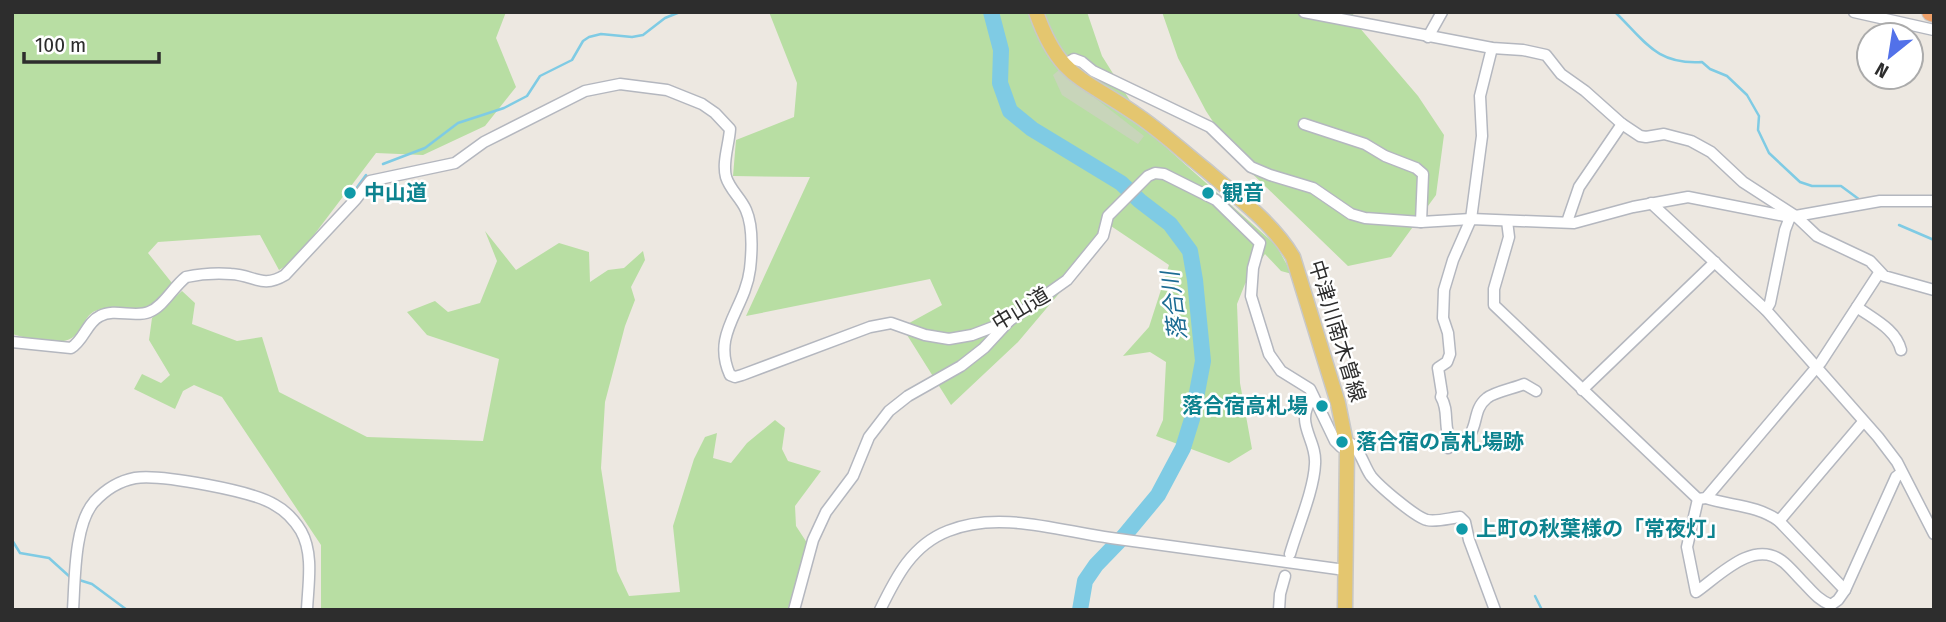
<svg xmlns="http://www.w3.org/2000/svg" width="1946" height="622" font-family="'Fira Sans Condensed','Noto Sans JP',sans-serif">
  <rect width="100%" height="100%" fill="#ede8e1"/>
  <g fill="#b8dea3">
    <path d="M12,12h494l-10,26 20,49 -31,39 -62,29 -47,-2 -81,107 -16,10 -19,-35 -102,7 -10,11 24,30c-6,8 -14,20 -23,24 -11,6 -34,-2 -48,2 -14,3 -15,12 -22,22 -13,20 -48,8 -67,3z"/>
    <polygon points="769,12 1087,12 1102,56 1151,134 1276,245 1292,274 1281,271 1265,254 1245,284 1237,304 1240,383 1252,449 1229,463 1156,436 1163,420 1166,362 1150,352 1123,356 1149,327 1169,265 1108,224 1086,248 1067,284 1018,342 951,405 902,327 942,305 930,279 746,316 810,177 733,176 736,140 794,117 797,83"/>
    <polygon points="1162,12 1352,12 1359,27 1418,96 1444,135 1436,195 1391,257 1348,266 1239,161 1206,111 1178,58"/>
    <polygon points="485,231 516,270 559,243 589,252 590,282 608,270 624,268 643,251 645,260 631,287 635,300 625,326 605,402 601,468 617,571 629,596 680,592 673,526 694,459 705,437 717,433 713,458 731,463 747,443 775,420 785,428 782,449 788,461 821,471 795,506 796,526 811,549 787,610 321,610 321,545 222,397 194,385 183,391 175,409 134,389 142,374 161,383 170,375 149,340 152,318 182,291 195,303 192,324 237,341 262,337 279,392 367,437 483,441 499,359 427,335 407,312 435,301 448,312 480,303 497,261"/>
  </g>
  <polygon fill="#c8d5ba" points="1059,70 1144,136 1138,144 1062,95 1053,75"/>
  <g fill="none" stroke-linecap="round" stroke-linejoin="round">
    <g stroke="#7fcbe4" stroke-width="2.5">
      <path d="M1615,12c30,29 41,53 87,50l8,7 17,7 20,19 12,21 -1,14 11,23 31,29 12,4h29l19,14"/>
      <polyline points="383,164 425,148 458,123 504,108 527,96 540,76 572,60 583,41 589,37 601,34 632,37 643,35 665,18 680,12"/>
      <polyline points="348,200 366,175"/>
      <polyline points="1899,225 1934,240"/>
      <polyline points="12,540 20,553 49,558 70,577"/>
      <polyline points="76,579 92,584 127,610"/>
      <polyline points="1535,596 1542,610"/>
    </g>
    <polyline stroke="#7fcbe4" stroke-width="16" points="991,12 1001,50 1000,83 1010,111 1032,129 1121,183 1140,201 1170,224 1190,251 1195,280 1203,361 1192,419 1183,448 1158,495 1124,536 1096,565 1085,581 1080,610"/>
    <defs>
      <g id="minor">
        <polyline points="1304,12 1492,48 1523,50 1546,55 1561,74 1585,91 1622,124 1640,136 1646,137 1664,134 1691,141 1711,152 1743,182 1797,217 1817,236 1870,261 1884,276 1934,290"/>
        <polyline points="1854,12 1934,30"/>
        <polyline points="1428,37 1442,12"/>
        <polyline points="1063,65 1074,59 1082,62 1093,71 1210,127 1251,167 1270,175 1313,188 1351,214 1365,218 1421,222 1471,219 1574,223 1633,207 1688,197 1790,217 1880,201 1934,201"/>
        <polyline points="1304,124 1365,144 1385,156 1416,168 1423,174 1421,222"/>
        <polyline points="1651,203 1766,310 1878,437 1897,462 1934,534"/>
        <polyline points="1507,221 1509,237 1494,289 1494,305 1698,499"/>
        <polyline points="1567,222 1579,187 1622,124"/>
        <path d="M1857,307c16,12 39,22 44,43"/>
        <polyline points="1766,310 1770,303 1785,230 1790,217"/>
        <path d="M12,342l59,6c13,-8 16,-26 29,-32 15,-8 34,2 49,-4 15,-6 24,-25 37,-35 14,-3 31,-4 45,-3 23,1 31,15 54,1l71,-76 14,-18 85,-18 29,-21 101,-51 35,-7 47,6 35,14 13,9 15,16c-1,16 -8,33 -4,48 4,13 15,21 20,33 7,16 6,41 4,59 -5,41 -39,64 -20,106l5,2 7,-2 128,-48 21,-4 34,12 24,4 23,-4 37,-14 58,-41 36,-44 5,-20 40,-40 7,-3 9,1 52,26 44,43 -7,25 -2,28 18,58 12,17 29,18 25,52 6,6 6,1"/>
        <polyline points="1582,390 1715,262"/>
        <path d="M1346,441c14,5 17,24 25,35 8,10 44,41 56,44 10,2 23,-2 33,-3l5,5 4,18 26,70"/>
        <path d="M1452,445c32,-8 16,-32 35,-47 7,-6 28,-10 37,-14l12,7"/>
        <path d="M1448,448l4,-3c-10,-19 -2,-33 -11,-48l1,-4 -4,-25 9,-6 3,-8 -2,-21 -5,-15 1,-28 9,-30 18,-41 11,-83 -2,-40 12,-48"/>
        <path d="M1706,498c25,8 51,7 73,23l66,69"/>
        <path d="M1698,499l-11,48 9,45c23,-16 57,-53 86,-31 7,5 13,13 20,20 9,9 16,19 29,24l7,-5 7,-10 51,-113 5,-4"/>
        <polyline points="1698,499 1706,498 1821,362 1879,273"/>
        <polyline points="1779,521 1863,422"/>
        <path d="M1290,554c7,-25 24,-64 25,-90 2,-26 -22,-40 -2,-67"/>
        <path d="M73,610c2,-30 1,-85 21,-108 11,-12 25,-21 41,-24 25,-4 119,13 140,27 11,6 20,16 26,26 13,23 7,54 6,79"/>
        <polyline points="794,610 813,540 826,512 853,476 869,437 889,411 908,396 961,366 984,348 1009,321"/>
        <path d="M880,610c16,-33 32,-65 68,-79 51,-21 111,0 163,7 78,10 156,21 234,32"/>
        <polyline points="1279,610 1280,594 1285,576"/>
      </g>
      <path id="major" d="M1036,12c23,66 46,65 98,101 26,17 48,38 72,57 31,27 66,52 87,87l45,146 9,45 -2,162"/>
      <polyline id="highway" points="1931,12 1934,13"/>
    </defs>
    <use href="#minor" stroke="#b4b7bf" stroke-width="13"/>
    <use href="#major" stroke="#c8c8c8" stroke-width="17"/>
    <use href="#highway" stroke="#c8c8c8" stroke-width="20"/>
    <use href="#minor" stroke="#fff" stroke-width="10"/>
    <use href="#major" stroke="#e4c66f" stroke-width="14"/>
    <use href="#highway" stroke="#efa16a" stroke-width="18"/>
  </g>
  <g fill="#0f9aa8" stroke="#fff" stroke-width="2.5">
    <circle cx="350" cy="193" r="7"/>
    <circle cx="1208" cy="193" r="7"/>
    <circle cx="1322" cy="406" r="7"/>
    <circle cx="1342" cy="442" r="7"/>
    <circle cx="1462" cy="529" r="7"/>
  </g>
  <g text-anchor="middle" stroke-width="5" stroke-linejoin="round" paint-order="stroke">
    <g font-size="21" font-weight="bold" fill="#0d838f" stroke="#fff" text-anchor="start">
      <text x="364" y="200">中山道</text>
      <text x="1222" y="200">観音</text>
      <text x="1308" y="413" text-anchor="end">落合宿高札場</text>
      <text x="1356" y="449">落合宿の高札場跡</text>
      <text x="1476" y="536">上町の秋葉様の「常夜灯」</text>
    </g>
    <g font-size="21" fill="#2d2d2d" stroke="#fff">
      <text transform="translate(1021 309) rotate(-31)" y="7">中山道</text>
      <text transform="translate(1337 331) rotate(73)" y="7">中津川南木曽線</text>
    </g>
    <g font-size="23" font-style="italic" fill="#1b6c93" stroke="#fff">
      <text transform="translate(1174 306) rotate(-97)" y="8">落合川</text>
    </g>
  </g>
  <rect width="1946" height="622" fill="none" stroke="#2d2d2d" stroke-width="28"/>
  <g transform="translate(1890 56) rotate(210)"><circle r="33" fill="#ffffff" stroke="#ababab" stroke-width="2"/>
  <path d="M0-5L12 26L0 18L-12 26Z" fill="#5271e9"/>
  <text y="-10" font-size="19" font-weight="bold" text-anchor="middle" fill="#2d2d2d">N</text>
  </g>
  <path d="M24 52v10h135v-10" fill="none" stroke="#2d2d2d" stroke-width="3.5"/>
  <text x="35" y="52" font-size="21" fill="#2d2d2d" stroke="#ffffff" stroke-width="5" paint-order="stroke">100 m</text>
</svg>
